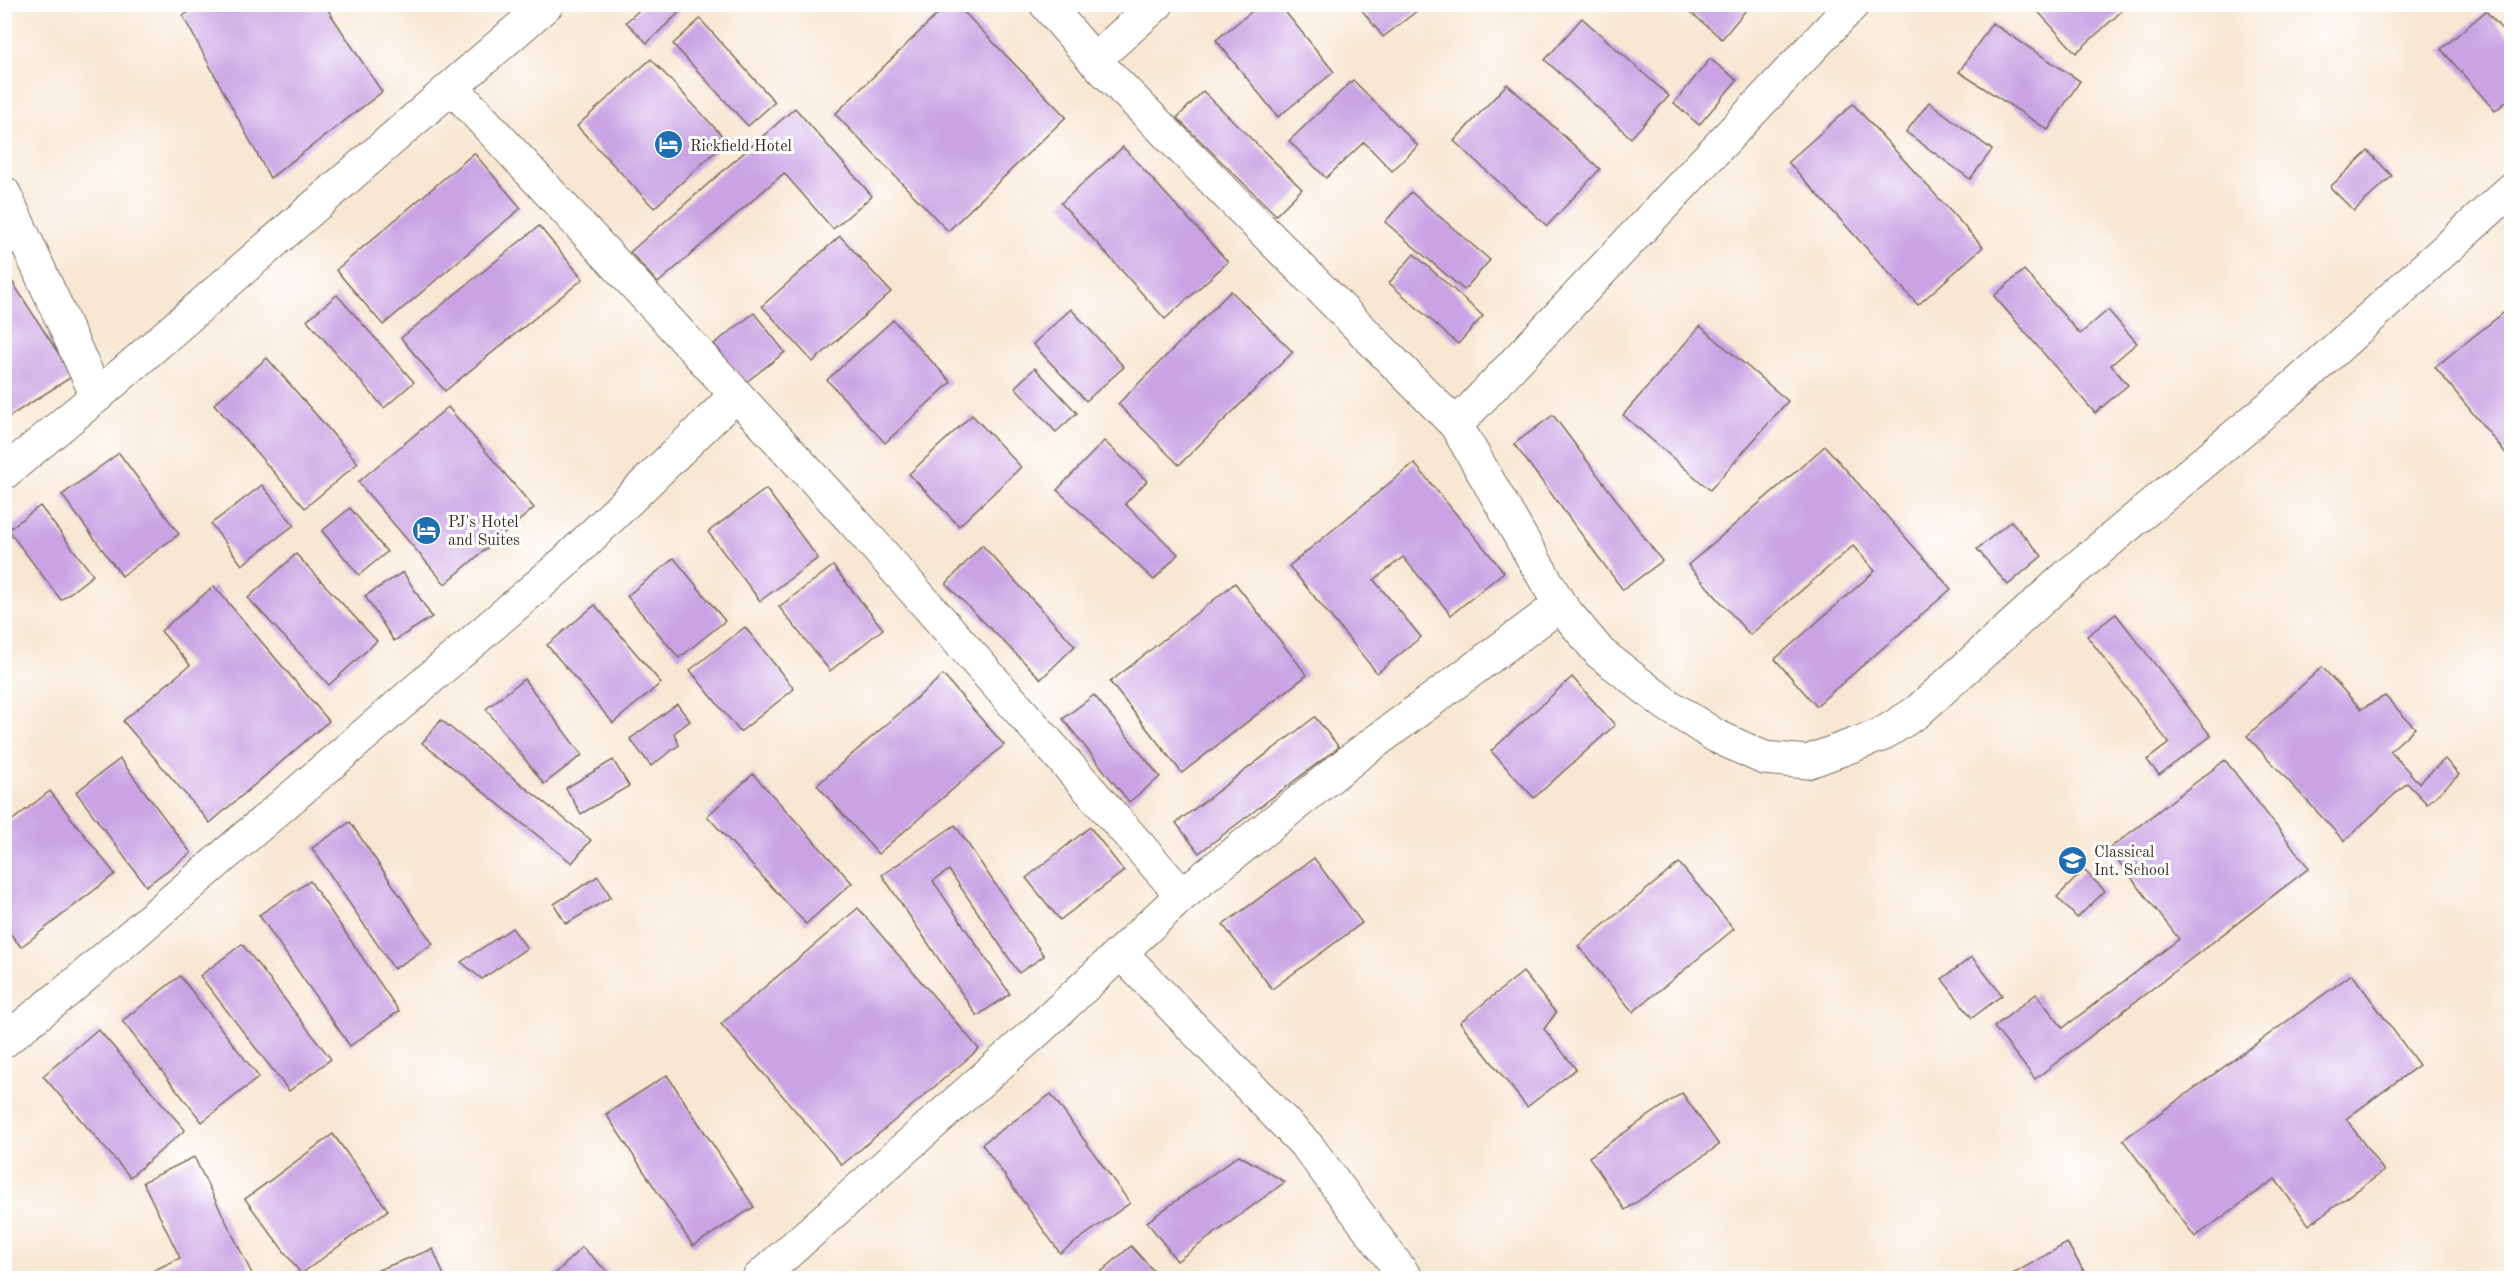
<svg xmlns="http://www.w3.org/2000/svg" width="2516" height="1283" font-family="'Old Standard TT',serif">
  <rect width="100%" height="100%" fill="#fff"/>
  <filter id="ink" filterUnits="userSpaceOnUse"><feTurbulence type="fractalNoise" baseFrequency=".0167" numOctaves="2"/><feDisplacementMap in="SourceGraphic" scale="12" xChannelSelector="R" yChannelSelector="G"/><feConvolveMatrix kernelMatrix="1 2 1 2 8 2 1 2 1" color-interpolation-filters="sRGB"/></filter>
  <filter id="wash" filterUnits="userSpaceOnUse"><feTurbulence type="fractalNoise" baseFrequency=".008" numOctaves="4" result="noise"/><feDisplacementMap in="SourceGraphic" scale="24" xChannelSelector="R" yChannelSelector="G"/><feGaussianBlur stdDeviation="1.35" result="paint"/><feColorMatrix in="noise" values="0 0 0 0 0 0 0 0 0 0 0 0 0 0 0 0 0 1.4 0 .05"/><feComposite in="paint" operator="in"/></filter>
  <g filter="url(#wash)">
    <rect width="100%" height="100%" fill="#f7e7d3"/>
    <g id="blocks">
      <g fill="#c9a3e4">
        <polygon points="201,4 324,4 382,92 270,178 183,16"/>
        <polygon points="948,4 956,4 1066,117 948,231 835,114"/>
        <polygon points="1261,4 1279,4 1334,72 1278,117 1216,40"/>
        <polygon points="1357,4 1426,4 1383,37"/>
        <polygon points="1681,4 1751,4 1722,39"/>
        <polygon points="2031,4 2119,4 2124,9 2076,53"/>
        <polygon points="645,5 684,5 686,6 647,43 626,22"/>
        <polygon points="2486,11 2512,41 2512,97 2495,111 2441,49"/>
        <polygon points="1582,18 1669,96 1631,138 1545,60"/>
        <polygon points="700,19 775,102 748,126 673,44"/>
        <polygon points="1992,23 2080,81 2048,130 1959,72"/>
        <polygon points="651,59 727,141 654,208 577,126"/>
        <polygon points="1710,59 1737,80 1699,125 1674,103"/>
        <polygon points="1353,80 1418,146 1392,171 1364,142 1326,178 1289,141"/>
        <polygon points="1507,84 1600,169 1547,226 1454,141"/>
        <polygon points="1203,91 1302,189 1276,215 1177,118"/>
        <polygon points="1929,102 1992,150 1970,179 1906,132"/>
        <polygon points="1853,104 1983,247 1918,305 1788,162"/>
        <polygon points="795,108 872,196 833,229 784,173 658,283 630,252"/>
        <polygon points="1123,147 1228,262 1165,319 1061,203"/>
        <polygon points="2368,151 2392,176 2354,211 2330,187"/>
        <polygon points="474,153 521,208 383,325 336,270"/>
        <polygon points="1411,192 1490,260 1464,290 1385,222"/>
        <polygon points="539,226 583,279 445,391 401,338"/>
        <polygon points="840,236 891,292 813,362 762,306"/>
        <polygon points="1414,254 1483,316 1458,344 1389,283"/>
        <polygon points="4,269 73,376 7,418 4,414"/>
        <polygon points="2024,270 2080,334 2108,310 2137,343 2111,365 2128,385 2095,413 1994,296"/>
        <polygon points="1231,291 1293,352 1179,465 1118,404"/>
        <polygon points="337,295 414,382 384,408 307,320"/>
        <polygon points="2512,306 2512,461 2435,367"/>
        <polygon points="1071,309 1124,367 1086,401 1033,344"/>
        <polygon points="754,313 785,352 745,383 714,344"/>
        <polygon points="893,320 951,382 885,443 827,380"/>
        <polygon points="1700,326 1788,401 1710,490 1623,415"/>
        <polygon points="267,358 358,463 305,508 214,404"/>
        <polygon points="1035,368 1077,413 1056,432 1015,387"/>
        <polygon points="448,407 534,508 445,584 358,482"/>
        <polygon points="972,415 1021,467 959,526 909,474"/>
        <polygon points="1553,415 1662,561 1623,590 1514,444"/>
        <polygon points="1104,441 1147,481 1125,504 1178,554 1154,580 1057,490"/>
        <polygon points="1825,446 1951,589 1816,706 1775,659 1875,571 1853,546 1750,635 1688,565"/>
        <polygon points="119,453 179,534 122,576 62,495"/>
        <polygon points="1414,463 1504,572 1451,615 1403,557 1374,580 1421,637 1377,673 1289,566"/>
        <polygon points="262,485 294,525 242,565 211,524"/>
        <polygon points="766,489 818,558 760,601 708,532"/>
        <polygon points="40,506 93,575 61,600 8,530"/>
        <polygon points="350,508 387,552 359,575 322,531"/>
        <polygon points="2011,521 2042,556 2008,585 1977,549"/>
        <polygon points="982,545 1075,646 1041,679 946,584"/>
        <polygon points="296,554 377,641 329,685 248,598"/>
        <polygon points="674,558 725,621 679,658 627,596"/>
        <polygon points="833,566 883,629 830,671 779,607"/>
        <polygon points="403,572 432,617 394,641 365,596"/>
        <polygon points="1235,583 1307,675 1182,773 1110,682"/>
        <polygon points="214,586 329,721 210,823 123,721 190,665 161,631"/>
        <polygon points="595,605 661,683 613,723 547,645"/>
        <polygon points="2116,614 2211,736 2159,775 2147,760 2169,743 2087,636"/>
        <polygon points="745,627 794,689 740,732 690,670"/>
        <polygon points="2322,667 2361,709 2385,696 2415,728 2390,751 2419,783 2445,759 2459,775 2427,804 2407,783 2344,841 2247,736"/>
        <polygon points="943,675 1004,745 878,854 817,785"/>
        <polygon points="1572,677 1615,725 1534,798 1491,751"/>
        <polygon points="524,679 582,755 544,784 486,709"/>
        <polygon points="1094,695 1160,777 1129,802 1063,719"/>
        <polygon points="677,704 690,721 674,733 679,745 651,766 630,739"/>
        <polygon points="1315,717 1339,747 1199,853 1176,823"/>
        <polygon points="441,720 591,840 572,863 422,743"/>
        <polygon points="120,759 191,853 146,886 76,792"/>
        <polygon points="613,760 629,786 581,814 566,788"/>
        <polygon points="2225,760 2309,868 2035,1079 1994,1027 2036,994 2063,1028 2179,939 2109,849"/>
        <polygon points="753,774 852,883 806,924 707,816"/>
        <polygon points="50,791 115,874 21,947 4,926 4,823 6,825"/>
        <polygon points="350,822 433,944 394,969 312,848"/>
        <polygon points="955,825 1044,956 1019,973 949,870 933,881 1010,994 977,1016 882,875"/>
        <polygon points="1090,827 1124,871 1060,920 1026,878"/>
        <polygon points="1314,858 1362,923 1272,989 1223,925"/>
        <polygon points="1679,863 1734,929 1633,1012 1578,946"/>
        <polygon points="2084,870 2105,891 2077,918 2057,897"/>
        <polygon points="598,876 611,897 566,924 554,904"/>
        <polygon points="310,881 399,1011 350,1046 259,915"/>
        <polygon points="858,908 979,1049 842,1165 721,1024"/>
        <polygon points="512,928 527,948 482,979 461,962"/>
        <polygon points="242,944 331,1059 289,1091 200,976"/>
        <polygon points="1972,957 2002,995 1972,1018 1942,979"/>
        <polygon points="1523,972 1556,1013 1544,1029 1576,1069 1527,1107 1460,1022"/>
        <polygon points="2352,974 2419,1065 2346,1119 2384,1171 2309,1225 2275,1179 2195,1237 2123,1140"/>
        <polygon points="180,976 259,1077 202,1122 122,1021"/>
        <polygon points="98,1029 185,1130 130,1177 43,1076"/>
        <polygon points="667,1075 754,1207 693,1246 606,1114"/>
        <polygon points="1682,1093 1719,1145 1625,1210 1589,1157"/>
        <polygon points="1051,1094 1130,1203 1060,1253 982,1144"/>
        <polygon points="333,1134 388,1210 301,1274 245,1199"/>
        <polygon points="1239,1155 1285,1182 1177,1261 1147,1222"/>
        <polygon points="194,1157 254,1278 138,1278 180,1258 143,1182"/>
        <polygon points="2067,1243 2088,1278 2006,1278"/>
        <polygon points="1131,1246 1160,1278 1094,1278"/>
        <polygon points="582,1247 614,1278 551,1278"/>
        <polygon points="433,1249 445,1278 357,1278"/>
        <polygon points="4,1253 5,1253 14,1278 4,1278"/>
      </g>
    </g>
  </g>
  <g filter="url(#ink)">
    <use href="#blocks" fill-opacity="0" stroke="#7d6c5d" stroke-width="1.5"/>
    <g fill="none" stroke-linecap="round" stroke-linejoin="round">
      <defs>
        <g id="minor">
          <polyline points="1046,4 1094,60 1456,425 1560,605 1600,653 1666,704 1716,736 1764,758 1807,762 1881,735 1917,712 2066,577 2295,386 2512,189"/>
          <polyline points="1094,60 1157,4"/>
          <polyline points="452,87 855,523 1182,895"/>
          <polyline points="4,193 97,396"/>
          <polyline points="1456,425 1853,4"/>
          <polyline points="4,473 97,396 547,4"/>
          <polyline points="1121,953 1308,1147 1406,1278"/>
          <polyline points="4,1041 67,991 564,563 735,396"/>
          <polyline points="759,1278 1039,1029 1182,895 1355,757 1560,605"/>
        </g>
      </defs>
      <use href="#minor" stroke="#7d6c5d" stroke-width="35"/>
      <use href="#minor" stroke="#fff" stroke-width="33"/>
    </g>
  </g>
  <defs>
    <symbol id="hotel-disc" viewBox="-11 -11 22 22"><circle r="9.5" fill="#1f6fb2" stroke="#fff"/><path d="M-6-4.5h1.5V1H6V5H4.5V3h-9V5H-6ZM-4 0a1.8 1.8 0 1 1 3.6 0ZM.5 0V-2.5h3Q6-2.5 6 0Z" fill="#fff"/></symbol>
    <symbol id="university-disc" viewBox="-11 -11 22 22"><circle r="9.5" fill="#1f6fb2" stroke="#fff"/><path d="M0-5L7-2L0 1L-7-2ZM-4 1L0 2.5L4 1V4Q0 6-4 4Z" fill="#fff"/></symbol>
  </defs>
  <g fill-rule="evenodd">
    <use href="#hotel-disc" x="652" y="128" width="33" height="33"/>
    <use href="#hotel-disc" x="410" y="514" width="33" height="33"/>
    <use href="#university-disc" x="2056" y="844" width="33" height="33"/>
  </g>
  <g text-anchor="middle" stroke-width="6" stroke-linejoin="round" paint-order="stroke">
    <g font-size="16" fill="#3b2a1e" stroke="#fff" text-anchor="start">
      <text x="690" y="151">Rickfield Hotel</text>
      <text x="448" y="527">PJ's Hotel<tspan x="448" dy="18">and Suites</tspan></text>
      <text x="2094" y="857">Classical<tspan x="2094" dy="18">Int. School</tspan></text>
    </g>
  </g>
  <rect width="2516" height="1283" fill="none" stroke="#fff" stroke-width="24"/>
</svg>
